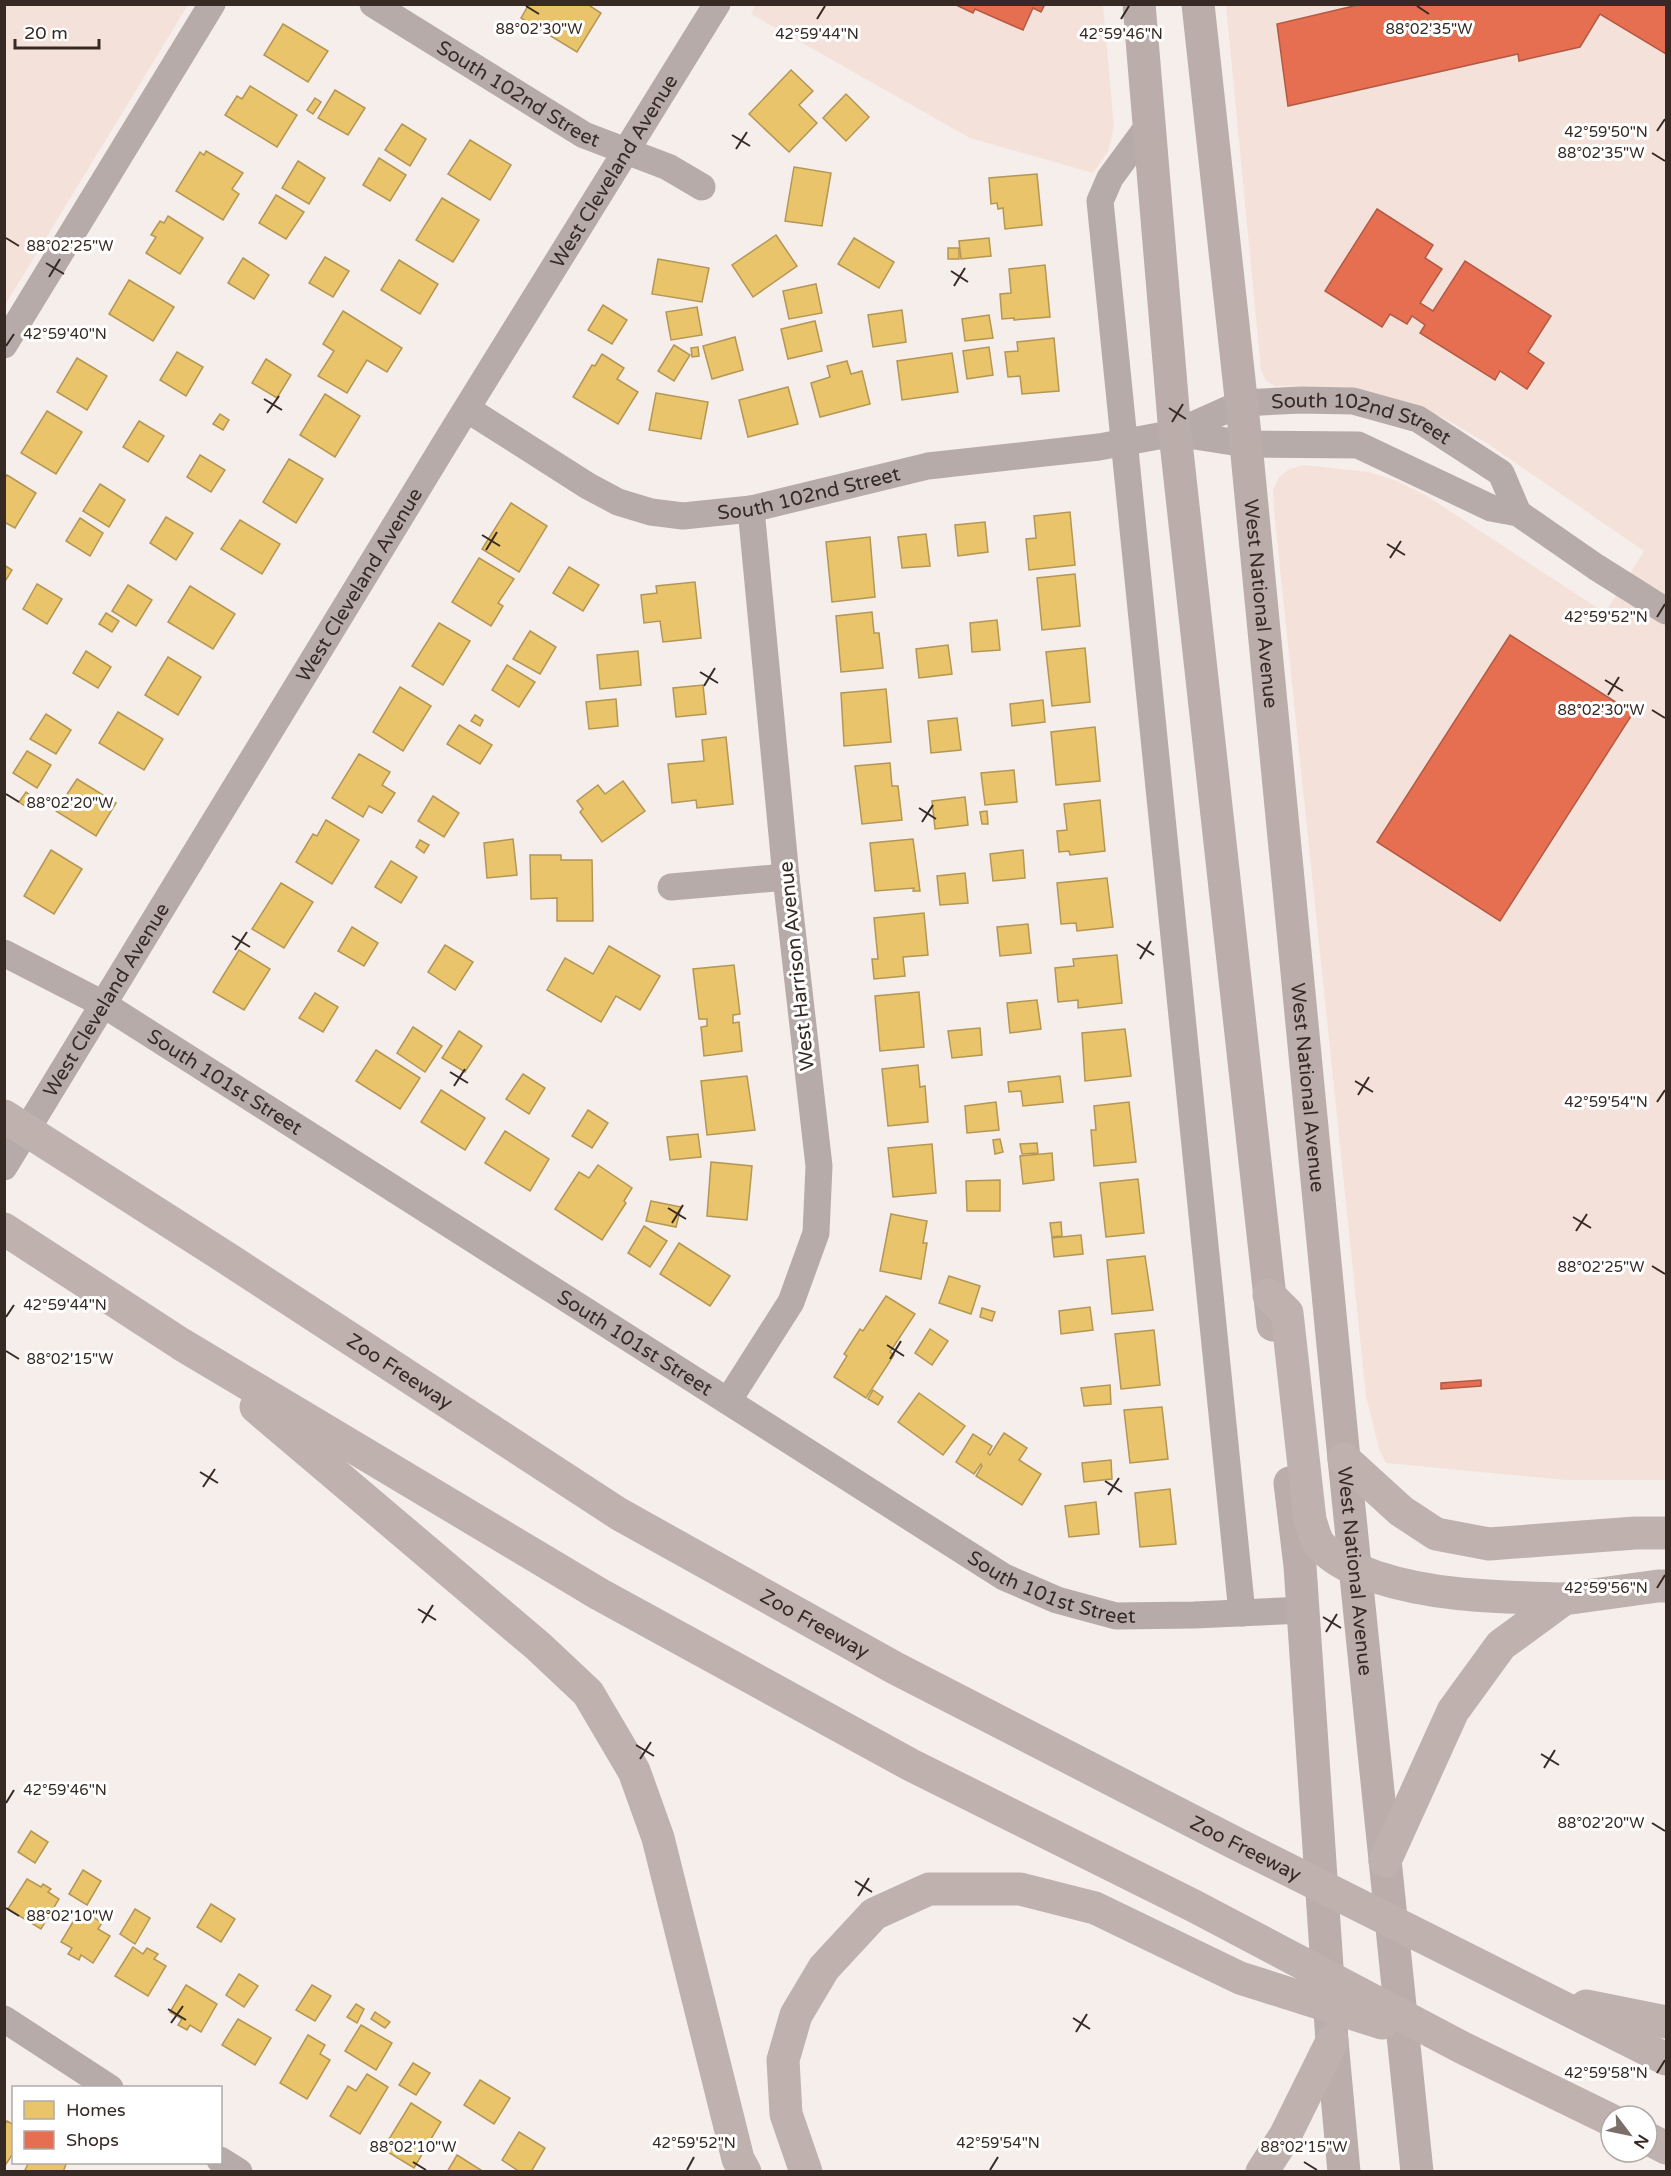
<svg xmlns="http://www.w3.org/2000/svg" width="1671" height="2176" font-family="'Varela Round',sans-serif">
  <rect width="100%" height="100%" fill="#f6eeea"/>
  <g fill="#f4e2da">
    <polygon points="5,4 188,5 5,305 4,5"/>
    <polygon points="756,4 1103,5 1114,127 1108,151 1093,173 970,138 751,14"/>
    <polygon points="1226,5 1666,5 1666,1480 1566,1480 1386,1463 1379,1449 1366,1396 1274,510 1273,490 1279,477 1288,470 1304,465 1369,472 1397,481 1427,496 1605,613 1644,551 1488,444 1444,418 1407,402 1346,387 1275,386 1266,381 1261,370"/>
  </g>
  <g fill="#e9c46a" stroke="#b49655" stroke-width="1.5">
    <polygon points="529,4 587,4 601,13 577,52 521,18"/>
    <polygon points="283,24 328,51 308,82 264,55"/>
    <polygon points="791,70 813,91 799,105 817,123 789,152 749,114"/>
    <polygon points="250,86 297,115 277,147 225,115 237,96 242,99"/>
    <polygon points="335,90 365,108 348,135 318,118"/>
    <polygon points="846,94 869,117 846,141 823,118"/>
    <polygon points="315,98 321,102 313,114 307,110"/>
    <polygon points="402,124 426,139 410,166 385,150"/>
    <polygon points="470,140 511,165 490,200 448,174"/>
    <polygon points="206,151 243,173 232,189 239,194 223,220 176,191 200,152 204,155"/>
    <polygon points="379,158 406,175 390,201 363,185"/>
    <polygon points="298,161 325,178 309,204 282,188"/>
    <polygon points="794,167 831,173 822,226 785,221"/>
    <polygon points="1037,174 1042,225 1005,229 1003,208 998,209 997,203 991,204 989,178"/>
    <polygon points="276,195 304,212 286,239 259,223"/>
    <polygon points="442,198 479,220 453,262 416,240"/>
    <polygon points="168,216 203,238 180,274 146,253 156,237 151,235 160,221 164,223"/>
    <polygon points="776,235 797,266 753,297 732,265"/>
    <polygon points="854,238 894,262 879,288 838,264"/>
    <polygon points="989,238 991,256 961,259 959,241"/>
    <rect x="948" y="248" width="11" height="11"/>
    <polygon points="325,257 349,271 333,297 309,283"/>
    <polygon points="243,258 269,275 254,299 228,283"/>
    <polygon points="658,259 709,268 702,302 652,294"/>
    <polygon points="399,260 438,284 420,314 381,290"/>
    <polygon points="1045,265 1050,317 1014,320 1014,318 1002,319 1000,294 1011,293 1009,269"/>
    <polygon points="129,280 174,307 153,341 109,314"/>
    <polygon points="816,284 822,313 789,319 783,291"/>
    <polygon points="603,305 627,320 612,344 588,330"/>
    <polygon points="697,307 702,335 671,340 666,312"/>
    <polygon points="902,310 906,342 873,347 868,315"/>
    <polygon points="343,311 402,348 387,372 367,360 347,393 318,376 334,351 323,344"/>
    <polygon points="989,315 993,338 965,341 962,319"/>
    <polygon points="815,321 822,351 788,359 781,329"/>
    <polygon points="735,337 743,370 712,379 703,346"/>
    <polygon points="1054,338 1059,391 1022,394 1020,376 1008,377 1005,352 1018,351 1017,342"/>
    <polygon points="674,345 690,355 674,381 658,371"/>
    <polygon points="698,347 699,356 692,357 691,348"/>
    <polygon points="989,347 993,375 967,379 963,351"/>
    <polygon points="177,352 203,367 186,396 160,380"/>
    <polygon points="952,353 958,392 902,400 897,361"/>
    <polygon points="602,354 624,368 617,379 638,392 618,424 573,397 592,365 595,366"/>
    <polygon points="77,358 107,376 87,410 57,392"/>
    <polygon points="266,359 291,375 277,398 252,383"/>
    <polygon points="847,361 851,374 862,371 870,404 820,417 811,383 830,377 827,366"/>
    <polygon points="788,387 798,424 748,437 739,400"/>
    <polygon points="656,393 708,402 701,439 649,430"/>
    <polygon points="325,394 360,416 335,457 300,435"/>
    <polygon points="47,411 82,432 56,474 21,453"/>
    <polygon points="220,414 229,420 223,430 213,424"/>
    <polygon points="139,421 164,436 148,462 123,447"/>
    <polygon points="200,455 225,470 211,492 187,477"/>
    <polygon points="289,459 323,479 296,523 263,502"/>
    <polygon points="7,475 36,493 15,528 4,522 4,479"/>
    <polygon points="100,484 125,500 109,527 83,511"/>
    <polygon points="511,503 547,526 519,572 482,549"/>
    <polygon points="1070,512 1075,565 1029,570 1026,539 1036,538 1034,516"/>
    <polygon points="166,517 193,533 176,560 150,543"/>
    <polygon points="80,518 103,533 90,556 66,541"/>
    <polygon points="240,520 280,544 262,574 221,549"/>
    <polygon points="985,522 988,552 958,556 955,525"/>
    <polygon points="926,534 930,566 902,568 898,537"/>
    <polygon points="870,537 875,597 832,602 826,542"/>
    <polygon points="479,558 514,579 498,603 503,606 491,626 452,602"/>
    <polygon points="4,565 12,570 4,583"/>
    <polygon points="569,567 599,585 583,611 553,593"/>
    <polygon points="1075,574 1080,626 1042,630 1037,578"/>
    <polygon points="695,582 701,638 663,642 660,621 644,623 641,595 657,593 656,586"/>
    <polygon points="37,584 62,599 47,624 23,609"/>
    <polygon points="128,585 152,600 136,626 112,611"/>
    <polygon points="190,586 235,614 213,649 168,622"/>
    <polygon points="872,612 874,633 879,633 883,668 841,672 836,616"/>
    <polygon points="106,613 119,621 112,632 99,624"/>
    <polygon points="997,620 1000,650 972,652 970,623"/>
    <polygon points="439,623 470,641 443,685 412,666"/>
    <polygon points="530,631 556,647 540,674 513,659"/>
    <polygon points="948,645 952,674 919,678 916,649"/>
    <polygon points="1085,648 1090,702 1052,706 1046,652"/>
    <polygon points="86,651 111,667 98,688 73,673"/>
    <polygon points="638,651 641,685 600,689 597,655"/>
    <polygon points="168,657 201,677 178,715 145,695"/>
    <polygon points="507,665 535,682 519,707 492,690"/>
    <polygon points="703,685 706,714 676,717 673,688"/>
    <polygon points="400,687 431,706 403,751 373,732"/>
    <polygon points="886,689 891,742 844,746 841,693"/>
    <polygon points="616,699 618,726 589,729 586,702"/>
    <polygon points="1043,700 1045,722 1012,726 1010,704"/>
    <polygon points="118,712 163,739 144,770 99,743"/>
    <polygon points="46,714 71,730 56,754 30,739"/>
    <polygon points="475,715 483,720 480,726 471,721"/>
    <polygon points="957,718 961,750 931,753 928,721"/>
    <polygon points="459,725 492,745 480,764 447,744"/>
    <polygon points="1095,727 1100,781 1056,785 1051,732"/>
    <polygon points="726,737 733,804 697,808 696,800 672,803 668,764 704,761 702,740"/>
    <polygon points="27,751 51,765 37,788 13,773"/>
    <polygon points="359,754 390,772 382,785 395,793 382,813 369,806 363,817 332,798"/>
    <polygon points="890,763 892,786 898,786 902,820 862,824 855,766"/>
    <polygon points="1014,770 1017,802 985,805 981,773"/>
    <polygon points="77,779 116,803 96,836 56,811"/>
    <polygon points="623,781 645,811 602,842 580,812 583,809 577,801 598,785 605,794"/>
    <polygon points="26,792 34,798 28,808 19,802"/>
    <polygon points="433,796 459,813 444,837 418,821"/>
    <polygon points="965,797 968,825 935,829 932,801"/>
    <polygon points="1100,800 1105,851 1070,855 1069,851 1059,852 1057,831 1067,830 1064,804"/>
    <polygon points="987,811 988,824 982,824 980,812"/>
    <polygon points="326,820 359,840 332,884 296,862 313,834 317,836"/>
    <polygon points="513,839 517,875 487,878 484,843"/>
    <polygon points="913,839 920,891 913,891 914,888 875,891 870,843"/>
    <polygon points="420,840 429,845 424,853 416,847"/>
    <polygon points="51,850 82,869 54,914 24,896"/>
    <polygon points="1023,850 1025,878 993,881 990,854"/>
    <polygon points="530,855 561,855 561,860 592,860 593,921 557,921 557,898 531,899"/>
    <polygon points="391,861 417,877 401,903 375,887"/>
    <polygon points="965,873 968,903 940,905 937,876"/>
    <polygon points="1107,878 1113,927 1077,931 1076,923 1061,924 1057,883"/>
    <polygon points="281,883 313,902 284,948 252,929"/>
    <polygon points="924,913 928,955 903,957 905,976 874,979 872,959 878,959 874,918"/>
    <polygon points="1028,924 1031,953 1000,956 997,927"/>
    <polygon points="352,927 378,943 364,966 338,951"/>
    <polygon points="445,945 473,962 455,990 428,972"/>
    <polygon points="609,946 660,976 640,1010 616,996 601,1022 547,990 565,958 593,974"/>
    <polygon points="239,950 270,969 244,1010 213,992"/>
    <polygon points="1117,955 1122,1003 1078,1008 1078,1000 1058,1002 1055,968 1074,966 1073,959"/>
    <polygon points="734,965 740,1014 733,1015 733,1023 739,1022 742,1051 704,1056 701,1027 707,1026 707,1019 699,1019 693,969"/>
    <polygon points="919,992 924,1047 880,1051 875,996"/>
    <polygon points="315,993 338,1007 323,1032 299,1018"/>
    <polygon points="1037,1000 1041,1029 1010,1033 1007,1003"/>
    <polygon points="413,1027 442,1046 425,1072 397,1053"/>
    <polygon points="980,1028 982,1055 952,1058 948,1031"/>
    <polygon points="1125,1029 1131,1076 1085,1081 1082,1033"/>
    <polygon points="459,1031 482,1046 465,1072 442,1058"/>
    <polygon points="376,1050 420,1078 400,1109 356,1081"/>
    <polygon points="918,1065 920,1087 925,1086 928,1122 888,1126 882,1069"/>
    <polygon points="523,1074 545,1088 529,1114 506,1099"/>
    <polygon points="747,1076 755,1130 707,1135 701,1081"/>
    <polygon points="1060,1076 1063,1102 1023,1106 1021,1091 1009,1092 1008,1082"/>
    <polygon points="441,1090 485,1118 465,1150 421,1122"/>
    <polygon points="996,1102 999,1130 967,1133 965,1106"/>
    <polygon points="1129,1102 1136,1162 1094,1166 1091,1130 1096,1130 1094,1106"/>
    <polygon points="588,1110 608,1123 592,1148 572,1136"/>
    <polygon points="505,1131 549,1159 530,1191 485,1163"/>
    <polygon points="698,1134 701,1157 670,1160 667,1137"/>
    <polygon points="1000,1139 1003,1152 995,1154 993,1140"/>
    <polygon points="1037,1143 1038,1153 1022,1154 1020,1144"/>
    <polygon points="932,1144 936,1193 893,1197 888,1148"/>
    <polygon points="1052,1153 1054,1180 1023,1184 1020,1156"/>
    <polygon points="711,1162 752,1166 747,1220 707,1216"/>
    <polygon points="598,1165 632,1188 624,1201 626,1203 602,1240 555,1209 579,1172 589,1178"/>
    <polygon points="1138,1179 1144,1233 1106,1237 1100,1183"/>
    <polygon points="1000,1180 1000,1211 967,1211 966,1181"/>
    <polygon points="651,1201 681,1207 676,1227 646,1221"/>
    <polygon points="891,1214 927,1221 923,1243 927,1243 921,1279 880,1271"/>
    <polygon points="1061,1222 1062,1236 1052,1237 1050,1223"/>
    <polygon points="644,1226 667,1241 650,1267 628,1253"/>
    <polygon points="1081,1235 1083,1254 1054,1257 1052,1238"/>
    <polygon points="679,1243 730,1276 710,1306 660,1274"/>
    <polygon points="1145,1256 1153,1310 1112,1314 1107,1260"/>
    <polygon points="949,1276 980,1286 971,1314 939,1303"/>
    <polygon points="886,1296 915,1314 890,1352 894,1355 866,1398 834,1377 847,1356 844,1354 860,1329 863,1331"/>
    <polygon points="1090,1307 1093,1330 1061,1334 1059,1311"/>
    <polygon points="982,1308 995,1312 992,1321 980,1317"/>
    <polygon points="930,1329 948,1341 932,1365 915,1353"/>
    <polygon points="1154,1330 1160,1385 1121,1389 1115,1334"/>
    <polygon points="1110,1385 1111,1404 1084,1406 1081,1388"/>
    <polygon points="873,1390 883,1397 878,1405 868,1399"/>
    <polygon points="919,1393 965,1426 943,1455 898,1422"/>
    <polygon points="1162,1407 1168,1459 1130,1463 1124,1410"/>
    <polygon points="1004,1433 1027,1448 1019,1460 1041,1474 1022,1505 976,1476 982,1466 981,1464 974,1474 956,1462 973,1434 992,1446 988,1453 990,1455"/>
    <polygon points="1111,1460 1112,1479 1084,1482 1082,1463"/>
    <polygon points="1170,1489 1176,1544 1140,1547 1135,1493"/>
    <polygon points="1096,1502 1099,1534 1069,1537 1065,1506"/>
    <polygon points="31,1831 48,1842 35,1863 18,1852"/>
    <polygon points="83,1870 101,1881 87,1905 69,1894"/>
    <polygon points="27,1879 41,1887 43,1884 51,1889 48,1892 59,1899 41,1929 8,1909"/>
    <polygon points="211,1904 235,1919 221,1942 197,1927"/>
    <polygon points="135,1909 150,1918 135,1944 120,1934"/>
    <polygon points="77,1915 89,1923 93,1917 102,1923 98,1929 110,1936 93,1963 81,1955 79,1960 68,1954 72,1948 61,1942"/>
    <polygon points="133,1947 143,1954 147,1948 158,1954 154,1959 166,1966 148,1996 115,1976"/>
    <polygon points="239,1974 258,1986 244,2007 226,1995"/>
    <polygon points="186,1985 217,2004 201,2032 190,2025 187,2030 178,2025 182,2019 170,2012"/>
    <polygon points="312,1985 331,1996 315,2021 296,2010"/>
    <polygon points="356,2004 364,2009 357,2023 347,2017"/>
    <polygon points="375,2012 390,2022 385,2028 371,2019"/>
    <polygon points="238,2019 271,2038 255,2065 222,2045"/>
    <polygon points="361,2025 392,2043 376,2070 345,2051"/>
    <polygon points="308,2035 325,2045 320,2054 330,2060 307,2099 280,2083"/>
    <polygon points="413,2063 430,2073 416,2095 399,2085"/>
    <polygon points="367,2074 388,2087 360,2134 330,2116 348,2086 356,2091"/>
    <polygon points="480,2080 510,2098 494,2124 464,2105"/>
    <polygon points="411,2103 441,2122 414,2168 383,2149"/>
    <polygon points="7,2121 14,2125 14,2152 4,2167 4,2125"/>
    <polygon points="519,2132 545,2148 531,2172 520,2172 502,2160"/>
    <polygon points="457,2155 484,2172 447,2172"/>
    <polygon points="29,2162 67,2162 63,2172 24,2172"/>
  </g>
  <g fill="#e76f51" stroke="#b25a44" stroke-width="1.5">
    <polygon points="954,4 1045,4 1041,12 1033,8 1023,30 975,9 973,13"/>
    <polygon points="1362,4 1666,4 1666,54 1600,14 1580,47 1519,61 1518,54 1288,106 1277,24"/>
    <polygon points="1377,209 1433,245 1425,258 1442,269 1420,303 1433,311 1465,261 1551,316 1528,352 1544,363 1527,389 1500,371 1495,380 1420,333 1425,325 1412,316 1407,324 1390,314 1382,327 1325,291"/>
    <polygon points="1510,635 1633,713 1500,921 1377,842"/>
    <polygon points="1481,1380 1481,1386 1441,1389 1441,1383"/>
  </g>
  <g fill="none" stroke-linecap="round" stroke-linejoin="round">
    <g stroke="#b7aba9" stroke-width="27">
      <path id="s1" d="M373,4l211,131 84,32 34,20"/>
      <polyline points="1149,125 1110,178 1100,201 1102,221 1242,1613"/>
      <polyline points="4,345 212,4"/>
      <path id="s2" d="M467,409l121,77 30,16 33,10 32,4 68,-7 177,-43 171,-19 76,-14 67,-30 59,-3 52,1 65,18 83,54 17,40"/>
      <polyline points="1175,433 1246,444 1358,445 1491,508 1518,513 1596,567 1666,611"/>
      <polyline points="671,887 786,877"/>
      <path id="s3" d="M4,953l99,51 901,573 53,23 59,16 78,-1 109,-5"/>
      <path id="s4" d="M4,1167l445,-730 268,-433"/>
      <polyline points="728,1401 791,1302 816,1233 819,1166 786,877 751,509"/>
      <polyline points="4,2019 110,2088"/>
      <polyline points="220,2160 239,2172"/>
    </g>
    <g stroke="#baadaa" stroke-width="33">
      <polyline points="1139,4 1175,433 1273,1325"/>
      <path id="s5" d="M1198,4l48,440 98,1015 73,713"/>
      <polyline points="1290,1483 1300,1566 1332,2041 1344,2172"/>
    </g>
    <g stroke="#bfb2ae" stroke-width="33">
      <path id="s6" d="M4,1116l224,143 391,255 276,154 342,176 429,215"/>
      <polyline points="4,1229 181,1344 599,1594 911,1765 1194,1906 1463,2048 1611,2120"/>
      <path d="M1269,1295l18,18 23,207c3,8 5,19 10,25 15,17 36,25 56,32 61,20 124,20 188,22"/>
      <polyline points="256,1407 538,1646 588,1693 634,1771 658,1838 738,2159 745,2172"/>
      <polyline points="1344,1459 1401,1511 1436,1534 1489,1544 1635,1533 1666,1533"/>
      <polyline points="1385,1861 1453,1711 1501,1645 1564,1599 1658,1586 1666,1586"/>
      <polyline points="1586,2006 1666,2022"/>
      <polyline points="1647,2138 1666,2148"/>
      <polyline points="806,2172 786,2114 783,2060 796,2015 824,1968 874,1914 929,1889 1020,1889 1095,1908 1240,1978 1382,2023"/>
      <polyline points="1262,2172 1285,2136 1332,2041"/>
    </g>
  </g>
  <path fill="none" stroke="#372a24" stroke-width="2" d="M526,6l13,8M1417,6l12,8M817,19l8,-13M1121,19l8,-13M1657,131l8,-12M732,135l18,11M736,149l11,-17M1652,153l13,8M6,238l13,8M46,263l18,11M951,271l17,11M49,277l11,-18M954,286l11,-18M6,346l8,-12M264,399l18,11M1169,408l17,11M267,413l12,-17M1172,422l11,-18M482,535l18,11M1387,544l18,11M486,550l11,-18M1390,558l11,-17M1657,617l8,-13M700,672l18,11M1605,680l18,11M704,686l11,-18M1608,695l11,-18M1652,710l13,8M6,794l13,8M919,808l17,11M922,822l11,-17M232,936l18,11M1137,944l17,11M235,950l12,-18M1140,959l11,-18M450,1072l18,11M1355,1081l18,11M454,1086l11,-17M1358,1095l11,-18M1657,1102l8,-12M668,1208l18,11M1573,1217l18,11M672,1223l11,-18M1576,1231l11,-17M1652,1266l13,8M6,1317l8,-12M887,1345l17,11M6,1351l13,8M890,1359l11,-18M200,1472l18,11M1105,1481l17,11M203,1487l12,-18M1108,1495l11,-17M1657,1588l8,-13M418,1609l18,11M1323,1617l18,11M422,1623l11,-18M1326,1632l11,-18M636,1745l18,11M1541,1754l18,11M640,1759l11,-17M1544,1768l11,-18M6,1803l8,-13M1652,1823l13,8M855,1881l17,11M858,1896l11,-18M6,1908l13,8M168,2009l18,11M1073,2018l17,11M171,2023l12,-17M1076,2032l11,-18M1657,2073l8,-13M413,2162l13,8M1304,2162l13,8M687,2170l7,-13M990,2170l8,-13"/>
  <g text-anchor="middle" stroke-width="6" stroke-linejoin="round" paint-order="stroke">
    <g font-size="20" fill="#372a24" stroke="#fff">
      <text dy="7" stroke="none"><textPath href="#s1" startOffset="171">South 102nd Street</textPath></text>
      <text dy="7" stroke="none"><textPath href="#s4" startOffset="1168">West Cleveland Avenue</textPath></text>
      <text dy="7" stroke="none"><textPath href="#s2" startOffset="940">South 102nd Street</textPath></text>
      <text dy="7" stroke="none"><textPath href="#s2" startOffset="372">South 102nd Street</textPath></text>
      <text dy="7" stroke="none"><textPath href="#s4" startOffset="682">West Cleveland Avenue</textPath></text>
      <text dy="7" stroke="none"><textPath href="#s5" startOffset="603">West National Avenue</textPath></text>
      <text transform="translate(796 966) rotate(-96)" y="7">West Harrison Avenue</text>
      <text dy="7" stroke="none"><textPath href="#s4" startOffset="196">West Cleveland Avenue</textPath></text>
      <text dy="7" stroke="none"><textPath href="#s3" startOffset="256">South 101st Street</textPath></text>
      <text dy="7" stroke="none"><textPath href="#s5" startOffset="1089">West National Avenue</textPath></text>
      <text dy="7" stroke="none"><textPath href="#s3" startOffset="742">South 101st Street</textPath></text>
      <text dy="7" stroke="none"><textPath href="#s6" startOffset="471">Zoo Freeway</textPath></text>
      <text dy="7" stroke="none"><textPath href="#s5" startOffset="1575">West National Avenue</textPath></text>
      <text dy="7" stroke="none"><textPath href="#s3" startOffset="1228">South 101st Street</textPath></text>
      <text dy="7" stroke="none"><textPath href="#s6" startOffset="957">Zoo Freeway</textPath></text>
      <text dy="7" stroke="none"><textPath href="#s6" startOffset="1443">Zoo Freeway</textPath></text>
    </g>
  </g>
  <g font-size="15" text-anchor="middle" fill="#372a24" stroke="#fff" stroke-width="6" stroke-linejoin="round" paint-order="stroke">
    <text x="1429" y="34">88°02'35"W</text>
    <text x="539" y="34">88°02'30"W</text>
    <text x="817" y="39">42°59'44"N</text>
    <text x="1121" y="39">42°59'46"N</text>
    <text x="1606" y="137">42°59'50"N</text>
    <text x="1601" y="158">88°02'35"W</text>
    <text x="70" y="251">88°02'25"W</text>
    <text x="65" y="339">42°59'40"N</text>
    <text x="1606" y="622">42°59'52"N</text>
    <text x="1601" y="715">88°02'30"W</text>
    <text x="70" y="808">88°02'20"W</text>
    <text x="1606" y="1107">42°59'54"N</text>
    <text x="1601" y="1272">88°02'25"W</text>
    <text x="65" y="1310">42°59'44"N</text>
    <text x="70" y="1364">88°02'15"W</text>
    <text x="1606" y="1593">42°59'56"N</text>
    <text x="65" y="1795">42°59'46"N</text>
    <text x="1601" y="1828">88°02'20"W</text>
    <text x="70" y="1921">88°02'10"W</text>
    <text x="1606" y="2078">42°59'58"N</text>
    <text x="694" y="2148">42°59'52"N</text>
    <text x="998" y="2148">42°59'54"N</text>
    <text x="413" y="2152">88°02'10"W</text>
    <text x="1304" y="2152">88°02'15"W</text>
  </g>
  <rect width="1671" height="2176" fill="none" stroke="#372a24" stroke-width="12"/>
  <rect x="12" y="2086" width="210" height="78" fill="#ffffff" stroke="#afaaa7" stroke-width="1.5"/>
  <rect x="24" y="2101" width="30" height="18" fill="#e9c46a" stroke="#afaaa7" stroke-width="1.5"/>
  <text x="66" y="2116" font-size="18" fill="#372a24">Homes</text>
  <rect x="24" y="2131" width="30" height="18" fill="#e76f51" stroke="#afaaa7" stroke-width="1.5"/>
  <text x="66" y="2146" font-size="18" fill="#372a24">Shops</text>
  <g transform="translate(1629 2134) rotate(122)"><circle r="28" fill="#ffffff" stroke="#afaaa7" stroke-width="1.5"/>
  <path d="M0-4.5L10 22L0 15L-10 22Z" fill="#7a6f69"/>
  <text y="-9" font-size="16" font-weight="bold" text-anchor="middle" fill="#372a24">N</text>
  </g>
  <path d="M15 39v9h84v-9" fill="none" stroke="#372a24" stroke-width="3"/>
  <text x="24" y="39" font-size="18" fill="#372a24" stroke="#ffffff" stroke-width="4.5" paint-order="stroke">20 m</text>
</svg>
